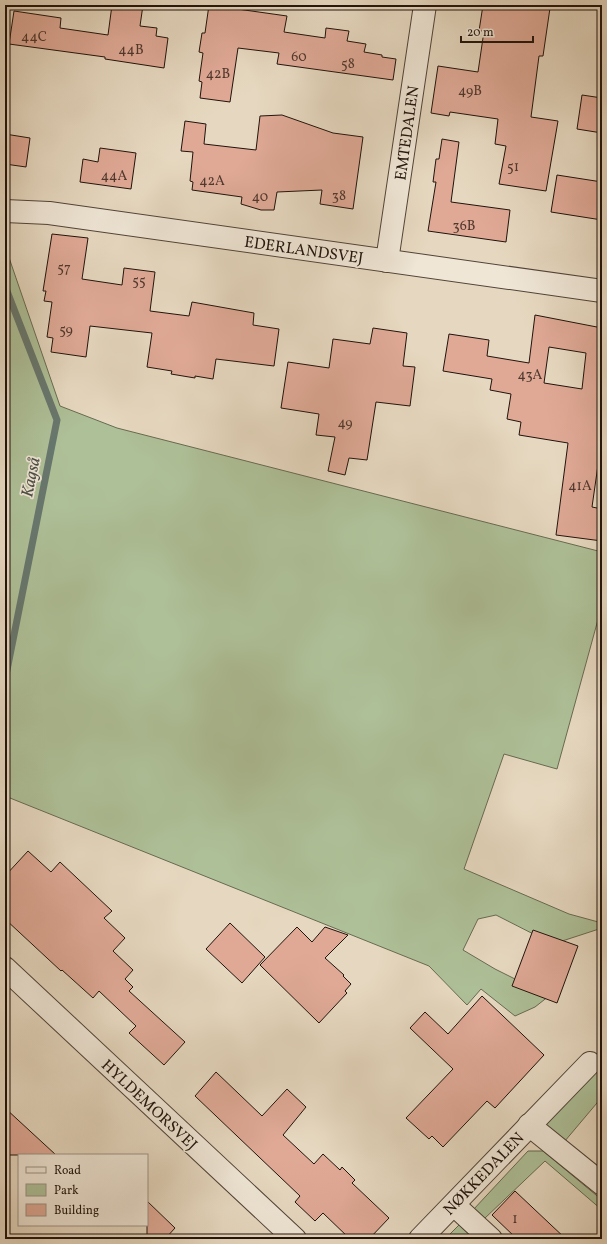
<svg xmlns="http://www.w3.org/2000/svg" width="607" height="1244" font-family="Vollkorn,serif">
  <rect width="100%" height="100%" fill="#e6d8c0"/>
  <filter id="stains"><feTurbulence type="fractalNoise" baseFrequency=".005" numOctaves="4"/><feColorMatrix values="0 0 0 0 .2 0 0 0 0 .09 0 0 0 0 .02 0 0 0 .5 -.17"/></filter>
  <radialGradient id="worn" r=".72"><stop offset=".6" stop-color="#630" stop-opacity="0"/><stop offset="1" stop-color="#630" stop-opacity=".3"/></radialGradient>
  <g fill="#aec098" stroke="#676a52">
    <polygon points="5,246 60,406 117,428 602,552 602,605 557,769 504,754 464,869 569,914 602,923 602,928 553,944 496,915 478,919 463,950 495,969 549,996 535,1007 515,1016 481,989 467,1005 429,966 5,796"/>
    <polygon points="602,1062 602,1097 559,1148 529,1125"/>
    <polygon points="528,1151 543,1151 602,1200 602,1210 545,1161 484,1219 473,1210"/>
    <polygon points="459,1225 475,1239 445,1239"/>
  </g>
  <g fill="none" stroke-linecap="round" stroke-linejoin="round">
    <polyline stroke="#67776e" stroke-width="7" points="5,286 57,420 5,680"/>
  </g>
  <g fill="#dfa996" stroke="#20130c" fill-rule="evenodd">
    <polygon points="112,5 143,5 140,26 157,28 156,36 168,38 164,68 105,59 105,57 9,44 14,11 61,18 60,28 108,35"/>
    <polygon points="209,5 287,16 284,32 325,38 326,28 349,31 347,41 366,44 364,52 382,55 382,57 396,59 393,80 277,64 279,53 238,48 230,102 200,98 202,82 199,81 203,53 199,52 202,33 205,33"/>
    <polygon points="483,5 530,5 550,8 543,56 539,56 531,117 558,121 546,191 499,184 506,146 495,144 498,119 450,112 449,116 431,113 438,66 478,72 484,31 479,31"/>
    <polygon points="582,95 602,98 602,133 577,129"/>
    <polygon points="282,115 333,133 363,137 353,209 320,204 322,190 277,192 274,210 261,210 241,204 242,197 192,190 193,182 190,181 193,152 181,151 185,121 206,124 204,144 256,150 260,116"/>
    <polygon points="5,134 30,138 26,167 5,164"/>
    <polygon points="442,139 459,142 451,202 510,210 506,242 428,231 436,182 433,182 436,159 439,159"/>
    <polygon points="100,148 136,153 131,189 80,182 83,159 98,162"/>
    <polygon points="557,175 602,182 602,220 551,212"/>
    <polygon points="52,234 88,238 82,279 122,285 124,268 155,272 150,311 189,316 192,302 254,313 253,325 279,329 274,366 216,359 213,379 195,376 195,378 171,374 172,371 147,367 152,333 90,326 86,357 51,352 53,338 47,337 52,302 44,301 46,291 43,291"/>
    <path d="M535,315l67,13v131l-3,-1 -7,49 10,2v32l-46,-6 12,-92 -49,-8 2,-13 -14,-3 4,-25 -21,-4 2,-11 -49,-8 6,-37 40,6 -2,16 42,7zM549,347l37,6 -4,36 -38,-6z"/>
    <polygon points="373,328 407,333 403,366 415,367 410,406 376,402 367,460 349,458 345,475 328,471 335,437 316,435 319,414 281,408 288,362 329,368 333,339 370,344"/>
    <polygon points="28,851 51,872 60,862 112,911 104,918 125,938 113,951 133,970 125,979 133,987 129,991 185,1042 164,1065 129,1033 136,1026 99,991 93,998 62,970 61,971 5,919 5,876"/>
    <polygon points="230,923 265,957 242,983 206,949"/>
    <polygon points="297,927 312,942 325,927 348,935 325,958 344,975 343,976 351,984 345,991 347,993 319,1023 260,965"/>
    <polygon points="533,930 578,946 557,1003 512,986"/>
    <polygon points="482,996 544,1055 495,1108 487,1101 443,1147 432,1136 429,1139 406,1118 453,1069 410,1028 425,1012 448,1034"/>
    <polygon points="216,1072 262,1116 287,1089 306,1107 283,1135 314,1164 323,1154 340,1170 342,1167 355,1180 352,1183 389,1218 369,1239 350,1239 323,1213 315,1221 295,1202 300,1196 195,1096"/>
    <polygon points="5,1108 56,1155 5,1155"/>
    <polygon points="515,1191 550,1224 566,1239 517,1239 492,1215"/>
    <polygon points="147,1201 175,1228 165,1239 147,1239"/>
  </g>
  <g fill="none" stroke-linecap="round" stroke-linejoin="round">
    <defs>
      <g id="street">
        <polyline points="5,211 49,213 602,291"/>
        <polyline points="387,261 425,5"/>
        <polyline points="5,968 295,1239"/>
        <polyline points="529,1125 602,1184"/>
        <polyline points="454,1205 491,1239"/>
        <polyline points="420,1239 590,1063"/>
      </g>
    </defs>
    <use href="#street" stroke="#524439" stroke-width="24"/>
    <use href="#street" stroke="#efe6d6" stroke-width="22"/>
  </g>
  <g text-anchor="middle" stroke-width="3.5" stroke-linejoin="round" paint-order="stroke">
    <g font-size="14" fill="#50382e">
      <text x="34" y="41">44C</text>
      <text x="131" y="54">44B</text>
      <text x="299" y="61">60</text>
      <text x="348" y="68">58</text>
      <text x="218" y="78">42B</text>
      <text x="470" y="95">49B</text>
      <text x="513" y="171">51</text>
      <text x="114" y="180">44A</text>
      <text x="212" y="185">42A</text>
      <text x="339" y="200">38</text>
      <text x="260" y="201">40</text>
      <text x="464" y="230">36B</text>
      <text x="64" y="272">57</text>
      <text x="139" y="285">55</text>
      <text x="66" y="334">59</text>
      <text x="530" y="379">43A</text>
      <text x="345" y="427">49</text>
      <text x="580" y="490">41A</text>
      <text x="515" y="1223">1</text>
    </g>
    <g font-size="16" fill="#20130c" stroke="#efe6d6">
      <text transform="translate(406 133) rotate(-82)" y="6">EMTEDALEN</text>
      <text transform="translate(304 249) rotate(8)" y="6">EDERLANDSVEJ</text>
      <text transform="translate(150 1104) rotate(43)" y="6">HYLDEMORSVEJ</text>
      <text transform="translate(483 1173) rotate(-46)" y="6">NØKKEDALEN</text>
    </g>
    <g font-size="17" font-style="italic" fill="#494d45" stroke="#efe6d6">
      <text transform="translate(30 477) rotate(-79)" y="6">Kagså</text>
    </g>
  </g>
  <rect width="607" height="1244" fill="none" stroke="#e6d8c0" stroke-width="20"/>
  <rect x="6" y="6" width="595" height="1232" fill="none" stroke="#20130c" stroke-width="2"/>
  <rect x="10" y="10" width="587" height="1224" fill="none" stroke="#20130c"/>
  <rect x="18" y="1154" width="130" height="72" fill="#efe6d6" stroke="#9c9285"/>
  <rect x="26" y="1167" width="20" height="6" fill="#efe6d6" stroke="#9c9285"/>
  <text x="54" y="1174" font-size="12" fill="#20130c">Road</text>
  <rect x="26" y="1184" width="20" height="12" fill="#aec098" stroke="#9c9285"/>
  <text x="54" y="1194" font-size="12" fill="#20130c">Park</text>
  <rect x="26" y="1204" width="20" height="12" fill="#dfa996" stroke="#9c9285"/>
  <text x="54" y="1214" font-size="12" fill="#20130c">Building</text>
  <path d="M461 36v6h72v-6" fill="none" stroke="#20130c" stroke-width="2"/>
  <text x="467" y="36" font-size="12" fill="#20130c" stroke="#efe6d6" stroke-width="3" paint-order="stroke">20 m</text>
  <rect width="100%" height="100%" filter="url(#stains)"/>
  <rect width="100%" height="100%" fill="url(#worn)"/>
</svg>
